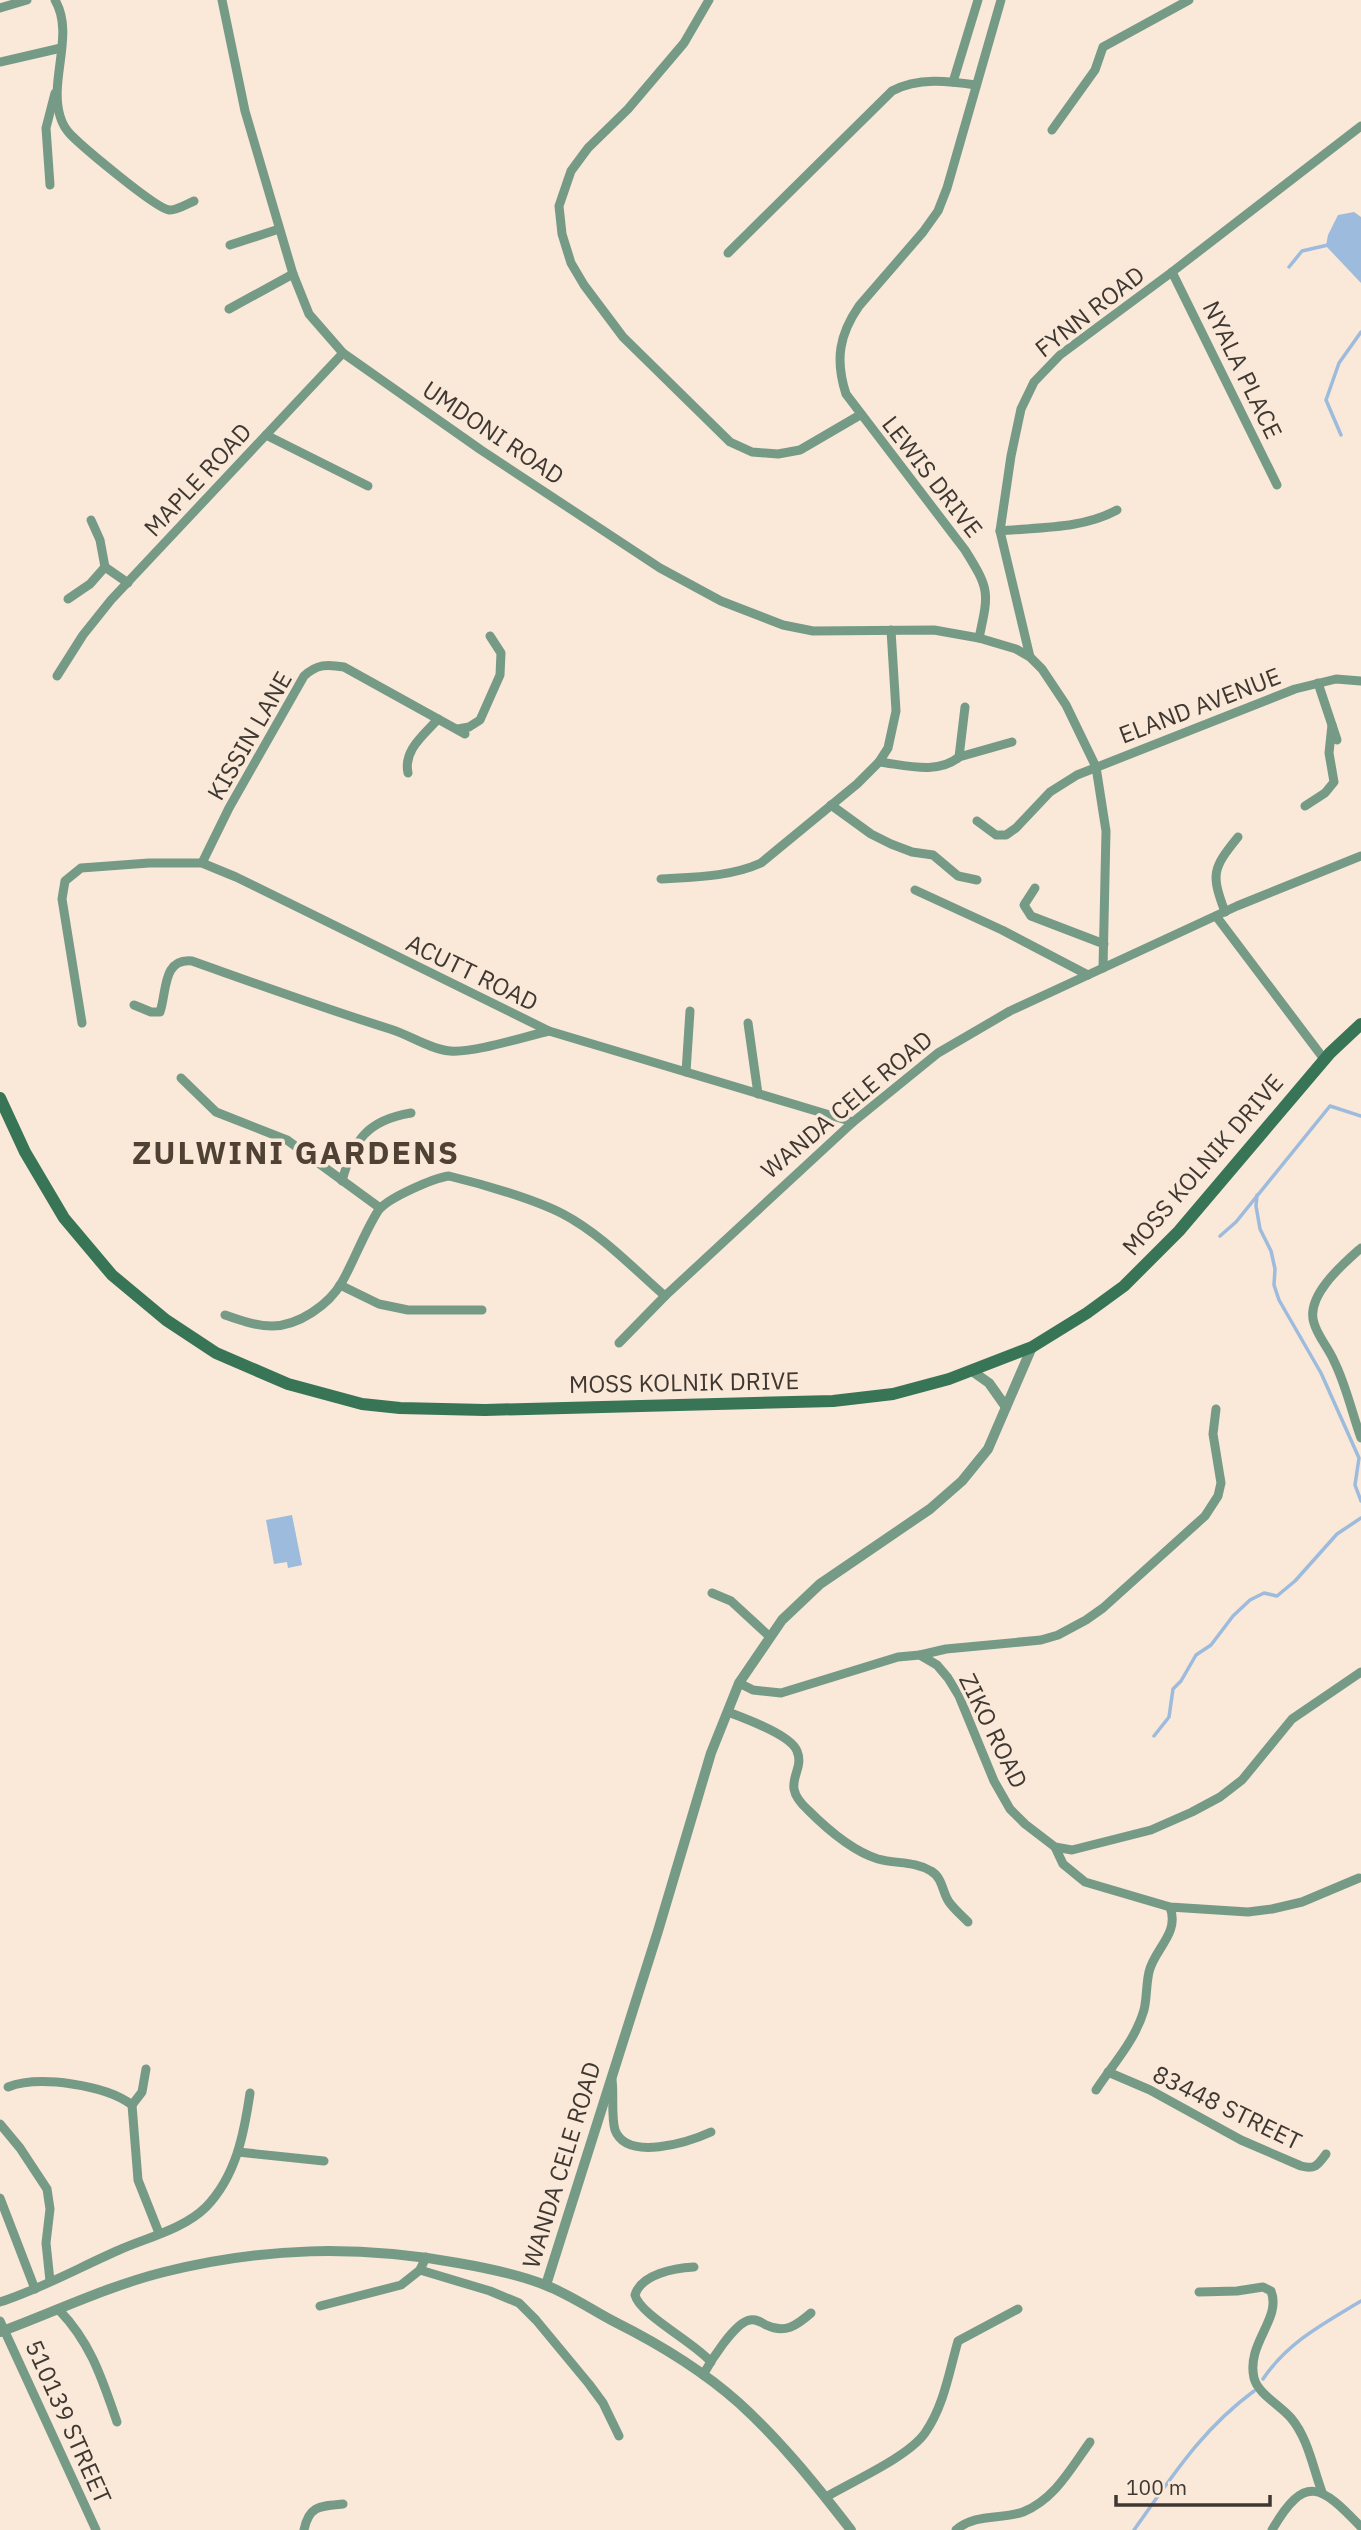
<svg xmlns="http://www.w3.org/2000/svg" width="1361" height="2530" font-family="'IBM Plex Sans',sans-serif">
  <rect width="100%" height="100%" fill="#fae8d8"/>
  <g fill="#9dbbdc">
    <polygon points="1354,212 1361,217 1361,283 1326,246 1328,235 1338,215"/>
    <polygon points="292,1515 302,1565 288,1568 287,1562 274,1564 266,1520"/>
  </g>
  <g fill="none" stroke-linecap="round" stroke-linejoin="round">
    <g stroke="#9dbbdc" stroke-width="3.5">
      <polyline points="1289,267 1302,251 1328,245"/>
      <polyline points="1341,435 1326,400 1339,363 1361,332"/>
      <polyline points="1257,1195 1256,1206 1260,1229 1271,1251 1275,1269 1274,1285 1279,1300 1321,1373 1359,1458 1355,1485 1361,1501"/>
      <polyline points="1220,1236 1236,1222 1330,1106 1361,1116"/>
      <polyline points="1154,1736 1169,1717 1173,1689 1181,1681 1196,1655 1211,1645 1233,1616 1250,1600 1264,1593 1277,1596 1295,1581 1337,1534 1361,1518"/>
      <path d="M1263,2379c25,-37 60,-55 98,-78"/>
      <path d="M1134,2530c38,-53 67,-100 120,-139"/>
    </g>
    <g stroke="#759b86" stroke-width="9">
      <path d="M55,0c20,34 -6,79 5,116 2,7 6,14 11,19 12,12 84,73 98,75 7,1 18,-6 25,-9"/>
      <polyline points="222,0 245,111 293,274 309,314 343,353 481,450 660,568 721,601 783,625 813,631 934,630 979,638 1016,649 1030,657 1042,669 1066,705 1096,767 1106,831 1103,968"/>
      <polyline points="709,0 684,43 628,109 588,148 571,171 559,206 562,234 571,263 584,285 623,337 730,442 752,452 778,454 800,450 860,415"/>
      <polyline points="0,8 27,0"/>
      <polyline points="0,62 61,48"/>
      <polyline points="953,82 978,0"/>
      <polyline points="1052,130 1095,70 1103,47 1189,0"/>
      <polyline points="50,185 46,128 55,93"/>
      <polyline points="230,245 279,229"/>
      <path d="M728,253l164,-162c26,-14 57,-10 84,-6"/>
      <polyline points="1172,272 1277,485"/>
      <polyline points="229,309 293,274"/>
      <polyline points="266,435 368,486"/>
      <polyline points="91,520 100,540 105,567"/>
      <path d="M1000,531c40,-4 82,-2 117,-21"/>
      <polyline points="68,599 90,584 105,567 128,583"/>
      <path d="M979,638c10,-46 11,-48 -14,-88l-119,-156c-11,-34 -7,-59 13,-88l64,-74 15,-21 9,-23 54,-188"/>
      <polyline points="1030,657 1000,531 1011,456 1021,409 1034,382 1060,355 1172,272 1361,126"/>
      <polyline points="57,676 83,635 111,600 343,353"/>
      <polyline points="1318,683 1337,740"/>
      <polyline points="458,729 469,727 480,720 500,675 501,653 490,636"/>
      <polyline points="959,757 1012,742"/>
      <path d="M879,762c26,3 59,13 80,-5l6,-50"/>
      <path d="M408,773c-5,-23 16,-38 30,-54"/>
      <polyline points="831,805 871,834 891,844 912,852 933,855 958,876 977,880"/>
      <polyline points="1305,806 1325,793 1334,782 1329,753 1332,725"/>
      <polyline points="977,821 996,835 1006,835 1016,828 1050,792 1077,775 1295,689 1336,679 1361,681"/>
      <path d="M202,863l27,-55 75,-132c13,-12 23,-12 40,-9l121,67"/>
      <path d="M661,879c33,-2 69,-2 100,-16l96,-79 22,-22 9,-14 8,-37 -5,-81"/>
      <polyline points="1035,888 1024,905 1031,916 1104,944"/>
      <polyline points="915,890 1002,930 1088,975"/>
      <path d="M1225,912c-14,-38 -13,-43 13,-75"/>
      <polyline points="1216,916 1324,1059"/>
      <path d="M134,1005l17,7h9c7,-20 2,-54 32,-51 65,23 131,47 198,68 20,6 39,20 60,22 25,2 73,-14 99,-20"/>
      <polyline points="82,1023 62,899 65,881 81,868 149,863 202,863 236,877 549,1031 853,1122"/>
      <polyline points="748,1023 758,1094"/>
      <polyline points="686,1072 690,1011"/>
      <polyline points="181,1078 216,1112 287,1140 380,1208"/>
      <path d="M342,1181c11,-41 26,-61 69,-68"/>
      <path d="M1361,1248c-18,16 -56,48 -47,75 4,14 14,24 20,38 12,24 18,52 27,77"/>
      <polyline points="340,1285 379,1304 408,1310 482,1310"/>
      <path d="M225,1315c15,5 30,11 47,11 26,0 57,-21 70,-44 13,-23 22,-49 36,-71 9,-13 56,-33 71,-35 33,8 85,23 114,38 38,20 70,54 102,82"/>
      <polyline points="619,1343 665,1296 853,1122 938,1053 1010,1011 1103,968 1237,906 1361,856"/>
      <polyline points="712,1593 731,1601 770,1637"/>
      <polyline points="920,1655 946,1649 1041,1640 1058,1635 1086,1620 1103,1608 1205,1516 1218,1496 1221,1483 1213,1434 1216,1409"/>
      <polyline points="739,1683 753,1690 781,1693 898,1657 920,1655 937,1665 948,1678 959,1696 994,1781 1010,1809 1025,1824 1055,1847 1072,1850 1151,1830 1192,1812 1220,1797 1242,1780 1292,1719 1361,1672"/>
      <path d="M728,1712c16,6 63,23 69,39 9,22 -19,32 11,59 19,19 44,41 70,49 18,5 37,2 53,12 12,7 11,21 18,31 6,8 13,14 19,20"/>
      <polyline points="1055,1847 1063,1864 1085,1882 1170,1907 1248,1912 1272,1909 1302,1902 1359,1878"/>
      <path d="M1108,2072l42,18 91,50 60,26c14,4 17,-1 25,-12"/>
      <path d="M612,2080c2,14 -1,37 3,50 12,32 74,12 96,2"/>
      <path d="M8,2087c31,-12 98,-2 124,18l6,75 21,53"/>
      <path d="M1096,2090c17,-26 39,-49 48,-80 3,-12 2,-25 5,-38 5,-23 31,-38 21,-65"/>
      <polyline points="132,2105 142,2092 146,2069"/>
      <polyline points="0,2124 20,2148 47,2189 50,2209 46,2243 50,2281"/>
      <polyline points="238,2152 324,2161"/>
      <polyline points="0,2198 35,2289"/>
      <path d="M694,2267c-19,1 -53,7 -59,28 5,20 59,47 76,67"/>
      <polyline points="420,2270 490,2291 519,2303 536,2320 589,2384 603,2403 619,2436"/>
      <path d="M1199,2292l38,-1 26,-4 8,4c11,28 -25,52 -17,87 4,16 26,27 37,40 17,20 22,50 31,74"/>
      <path d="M0,2302c41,-13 80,-35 119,-52 27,-12 65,-21 87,-43 30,-31 38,-73 44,-114"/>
      <polyline points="320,2306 401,2285 420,2270 426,2257"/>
      <path d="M59,2310c32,33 43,69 58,112"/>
      <polyline points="0,2321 96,2530"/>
      <path d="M703,2375c7,-13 32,-53 47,-55 6,-1 11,2 16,5 19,9 30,1 45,-12"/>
      <path d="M826,2497c27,-16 82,-40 99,-64 19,-27 24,-61 33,-92l60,-32"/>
      <path d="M304,2530c5,-25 17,-24 39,-26"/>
      <path d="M956,2530c20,-17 44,-10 67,-18 32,-13 48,-44 67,-70"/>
      <path d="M1272,2530c33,-57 49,-45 89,-3"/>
    </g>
    <g stroke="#759b86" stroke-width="10">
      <polyline points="972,1371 989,1383 1006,1407"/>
      <polyline points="546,2285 658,1931 711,1753 739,1683 782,1620 820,1584 930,1509 962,1481 988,1449 1032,1347"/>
      <path d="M0,2332c54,-20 108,-46 164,-60 99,-25 193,-27 294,-9 29,5 59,11 87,22 24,9 47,25 70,37 44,22 87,48 124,81 42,38 77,82 112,127"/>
    </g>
    <polyline stroke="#387456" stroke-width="12" points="0,1098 25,1152 64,1218 112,1275 166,1320 216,1353 288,1384 362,1404 400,1408 485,1410 833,1401 893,1394 949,1379 1032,1347 1087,1313 1124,1286 1179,1231 1330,1053 1361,1024"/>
  </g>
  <g text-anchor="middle" stroke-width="7" stroke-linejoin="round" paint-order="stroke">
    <g font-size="24" fill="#3f3832" stroke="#fae8d8">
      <text transform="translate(1090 312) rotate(-38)" y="8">FYNN ROAD</text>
      <text transform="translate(1242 370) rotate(64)" y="8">NYALA PLACE</text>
      <text transform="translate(493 433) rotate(34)" y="8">UMDONI ROAD</text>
      <text transform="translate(932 477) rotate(52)" y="8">LEWIS DRIVE</text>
      <text transform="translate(198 480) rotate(-47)" y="8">MAPLE ROAD</text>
      <text transform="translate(1200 706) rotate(-21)" y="8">ELAND AVENUE</text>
      <text transform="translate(250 736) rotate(-60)" y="8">KISSIN LANE</text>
      <text transform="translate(472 973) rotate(26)" y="8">ACUTT ROAD</text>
      <text transform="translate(847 1105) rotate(-40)" y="8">WANDA CELE ROAD</text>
      <text transform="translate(1203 1165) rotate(-49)" y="8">MOSS KOLNIK DRIVE</text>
      <text transform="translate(684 1383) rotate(-1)" y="8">MOSS KOLNIK DRIVE</text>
      <text transform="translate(993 1731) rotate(64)" y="8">ZIKO ROAD</text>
      <text transform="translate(1227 2108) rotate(26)" y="8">83448 STREET</text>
      <text transform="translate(562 2165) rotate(-73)" y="8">WANDA CELE ROAD</text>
      <text transform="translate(68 2422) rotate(66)" y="8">510139 STREET</text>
    </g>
    <g font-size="32" font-weight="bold" letter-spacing="2" fill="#504135" stroke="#fae8d8">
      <text x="296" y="1164">ZULWINI GARDENS</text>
    </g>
  </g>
  <path d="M1116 2495v10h154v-10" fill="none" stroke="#3f3832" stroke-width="3.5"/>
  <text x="1126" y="2495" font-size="21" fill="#3f3832" stroke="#fae8d8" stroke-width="5" paint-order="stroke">100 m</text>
</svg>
